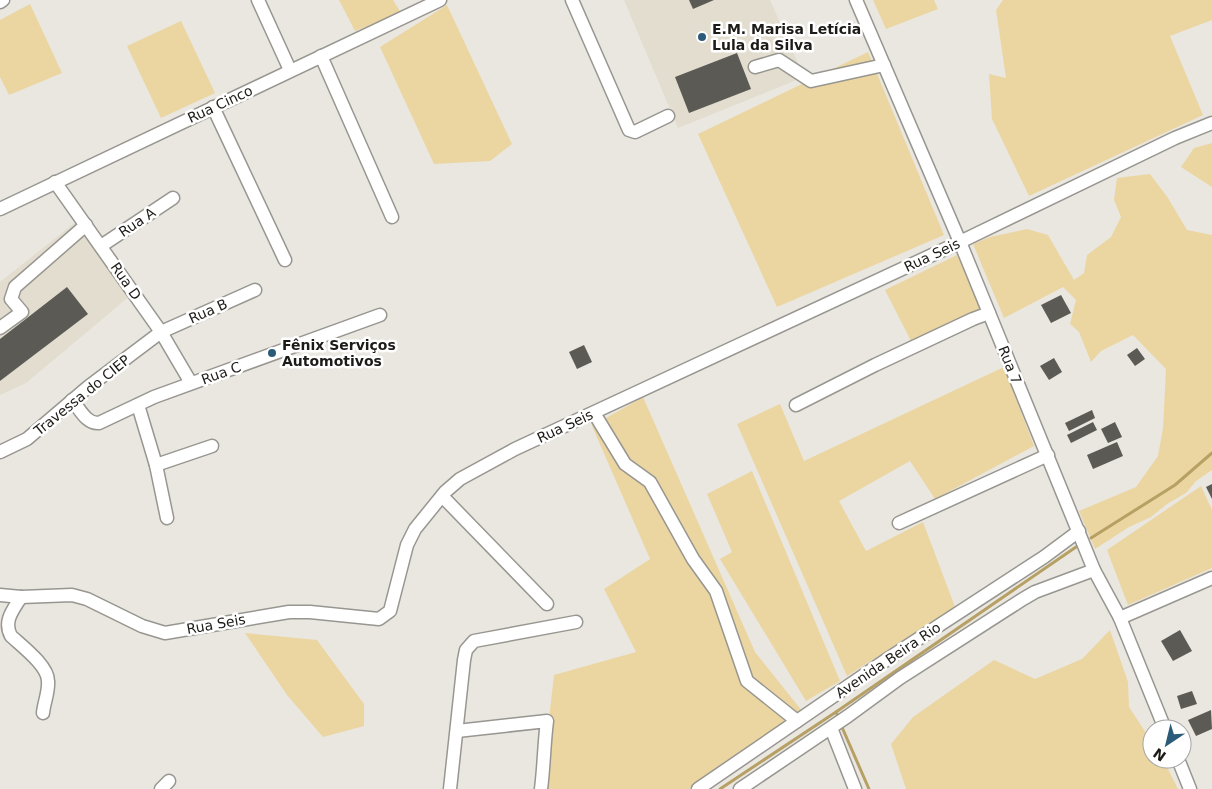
<svg xmlns="http://www.w3.org/2000/svg" width="1212" height="789" font-family="'DejaVu Sans',sans-serif">
  <rect width="100%" height="100%" fill="#eae7e1"/>
  <g fill="#e2ddcf">
    <polygon points="624,0 770,0 804,77 678,128"/>
    <polygon points="77,221 131,295 26,383 0,395 0,282"/>
  </g>
  <g fill="#ebd6a1">
    <polygon points="339,0 393,0 401,13 355,31"/>
    <polygon points="873,0 934,0 938,9 886,29"/>
    <polygon points="1003,0 1212,0 1212,20 1170,36 1203,115 1029,196 992,119 989,74 1006,78 996,10"/>
    <polygon points="30,4 62,73 9,95 0,77 0,20"/>
    <polygon points="447,5 512,144 490,161 434,164 380,47"/>
    <polygon points="181,21 215,93 161,118 127,46"/>
    <polygon points="868,52 944,235 777,307 698,134"/>
    <polygon points="1212,143 1212,187 1181,167 1194,148"/>
    <polygon points="1150,174 1168,198 1187,230 1212,235 1212,470 1196,481 1186,493 1167,504 1151,517 1129,527 1095,549 1079,511 1136,487 1158,456 1163,428 1166,369 1133,335 1101,351 1091,362 1079,332 1070,324 1076,300 1063,287 1004,318 973,244 990,237 1027,229 1048,235 1074,280 1084,273 1087,255 1111,237 1121,217 1114,200 1117,178"/>
    <polygon points="957,255 983,309 912,343 885,290"/>
    <polygon points="1004,367 1034,446 935,499 910,461 839,501 866,551 923,522 955,607 847,676 737,424 780,404 804,461"/>
    <polygon points="643,397 755,652 802,711 689,789 541,789 554,675 636,652 604,589 650,559 592,426"/>
    <polygon points="752,471 840,681 806,701 720,559 732,552 707,494"/>
    <polygon points="1201,486 1212,510 1212,568 1128,605 1107,550"/>
    <polygon points="1110,630 1128,682 1129,707 1152,742 1152,759 1163,759 1178,789 906,789 891,744 913,717 994,660 1035,679 1082,659"/>
    <polygon points="245,633 317,640 364,704 364,726 323,737 287,695"/>
  </g>
  <g fill="none" stroke-linecap="round" stroke-linejoin="round">
    <g stroke="#b7a063" stroke-width="3">
      <polyline points="1091,538 1175,485 1212,453"/>
      <polyline points="839,719 836,712 1076,547"/>
      <polyline points="841,725 869,789"/>
      <polyline points="720,789 836,712"/>
    </g>
  </g>
  <g fill="#5c5a55">
    <polygon points="689,0 714,0 693,9"/>
    <polygon points="737,53 751,89 689,113 675,77"/>
    <polygon points="67,287 88,314 0,381 0,339"/>
    <polygon points="1061,295 1071,313 1051,323 1041,305"/>
    <polygon points="584,345 592,362 577,369 569,352"/>
    <polygon points="1137,348 1145,359 1135,366 1127,355"/>
    <polygon points="1054,358 1062,372 1049,380 1040,366"/>
    <polygon points="1092,410 1095,418 1069,431 1065,423"/>
    <polygon points="1093,422 1097,430 1071,443 1067,435"/>
    <polygon points="1115,422 1122,437 1108,443 1101,429"/>
    <polygon points="1117,442 1123,456 1093,469 1087,455"/>
    <polygon points="1212,484 1212,499 1206,487"/>
    <polygon points="1180,630 1192,651 1173,661 1161,641"/>
    <polygon points="1192,691 1197,704 1181,709 1177,696"/>
    <polygon points="1211,710 1212,729 1196,736 1188,720"/>
  </g>
  <g fill="none" stroke-linecap="round" stroke-linejoin="round">
    <defs>
      <g id="minor">
        <polyline points="258,0 290,70"/>
        <polyline points="572,0 629,130 635,132 668,116"/>
        <polyline points="856,0 960,242 1094,570 1120,618 1165,729"/>
        <polyline points="0,2 3,0"/>
        <polyline points="321,56 392,217"/>
        <polyline points="755,67 779,60 811,81 884,65"/>
        <polyline points="213,107 285,260"/>
        <polyline points="55,182 161,332 191,383"/>
        <polyline points="0,209 440,0"/>
        <polyline points="101,246 173,198"/>
        <polyline points="0,328 22,312 11,299 15,287 86,225"/>
        <path d="M72,400c8,9 14,24 27,23l55,-26 226,-82"/>
        <polyline points="138,405 156,465 167,518"/>
        <polyline points="796,405 875,365 973,319 989,313"/>
        <polyline points="594,413 625,464 650,482 693,559 716,591 747,681 797,721"/>
        <polyline points="0,452 27,439 88,387 161,332 255,290"/>
        <polyline points="156,465 212,446"/>
        <polyline points="442,496 547,604"/>
        <polyline points="899,523 1048,455"/>
        <polyline points="0,595 21,597 72,595 87,599 142,626 165,633 289,612 310,612 379,619 390,611 407,545 415,529 445,492 460,479 515,449 960,242 1175,138 1212,123"/>
        <path d="M21,597c-8,13 -18,24 -10,39 12,11 37,30 37,45 1,11 -4,21 -5,32"/>
        <polyline points="1120,618 1212,578"/>
        <polyline points="831,728 855,789"/>
        <path d="M457,731l90,-10c-3,23 -3,45 -6,68"/>
        <polyline points="1178,759 1190,789"/>
        <polyline points="161,789 169,781"/>
        <polyline points="450,789 464,660 466,650 474,641 576,622"/>
        <polyline points="698,789 889,658 1044,557 1079,531"/>
        <polyline points="740,789 848,716 900,678 1023,599 1035,592 1094,570"/>
      </g>
    </defs>
    <use href="#minor" stroke="#989690" stroke-width="15"/>
    <use href="#minor" stroke="#fff" stroke-width="12"/>
  </g>
  <g fill="#2b5b79" stroke="#fff" stroke-width="2">
    <circle cx="702" cy="37" r="5"/>
    <circle cx="272" cy="353" r="5"/>
  </g>
  <g text-anchor="middle" stroke-width="5" stroke-linejoin="round" paint-order="stroke">
    <g font-size="14" font-weight="bold" fill="#1c1b18" stroke="#fff" text-anchor="start">
      <text x="712" y="34">E.M. Marisa Letícia<tspan x="712" dy="16">Lula da Silva</tspan></text>
      <text x="282" y="350">Fênix Serviços<tspan x="282" dy="16">Automotivos</tspan></text>
    </g>
    <g font-size="14" fill="#1c1b18" stroke="#fff">
      <text transform="translate(220 104) rotate(-25)" y="5">Rua Cinco</text>
      <text transform="translate(137 222) rotate(-34)" y="5">Rua A</text>
      <text transform="translate(932 255) rotate(-25)" y="5">Rua Seis</text>
      <text transform="translate(126 281) rotate(55)" y="5">Rua D</text>
      <text transform="translate(208 311) rotate(-24)" y="5">Rua B</text>
      <text transform="translate(1010 365) rotate(68)" y="5">Rua 7</text>
      <text transform="translate(221 373) rotate(-20)" y="5">Rua C</text>
      <text transform="translate(82 395) rotate(-39)" y="5">Travessa do CIEP</text>
      <text transform="translate(565 426) rotate(-25)" y="5">Rua Seis</text>
      <text transform="translate(216 624) rotate(-10)" y="5">Rua Seis</text>
      <text transform="translate(888 660) rotate(-34)" y="5">Avenida Beira Rio</text>
    </g>
  </g>
  <g transform="translate(1167 744) rotate(215)"><circle r="24" fill="#ffffff" stroke="#a4a4a3"/>
  <path d="M0-4L9 19L0 12L-9 19Z" fill="#2b5b79"/>
  <text y="-8" font-size="14" font-weight="bold" text-anchor="middle" fill="#1c1b18">N</text>
  </g>
</svg>
